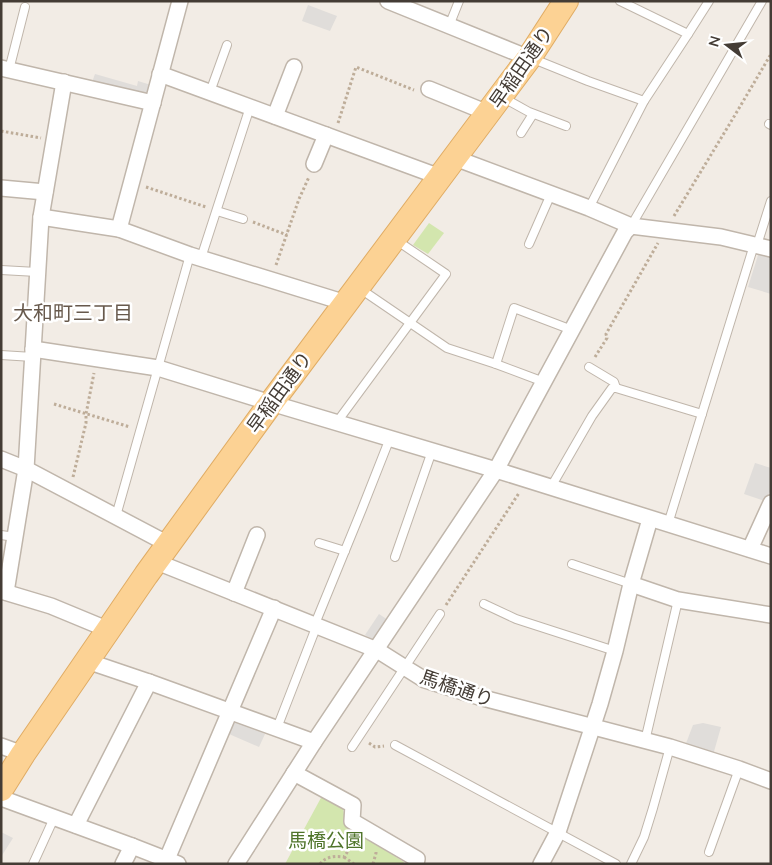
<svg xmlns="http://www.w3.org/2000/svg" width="772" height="865" font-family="Mulish,'Noto Sans JP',sans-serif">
  <rect width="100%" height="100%" fill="#f2ece5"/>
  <g fill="#d3e6ae">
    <polygon points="429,223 444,233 428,254 413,245"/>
    <polygon points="322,796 343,808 346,826 404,862 403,864 285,864"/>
  </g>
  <g fill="#e0ddda">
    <polygon points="308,5 337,16 330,31 302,21"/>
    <polygon points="95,74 137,86 138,81 151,85 148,98 91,85"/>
    <polygon points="759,252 771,256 771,294 748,287"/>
    <polygon points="755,463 771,468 771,490 765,501 744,494"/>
    <polygon points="379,614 388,620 374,640 365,635"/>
    <polygon points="236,720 265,734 259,747 229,734"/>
    <polygon points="703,723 721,727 713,755 685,746 693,725"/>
    <polygon points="1,832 13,838 1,857"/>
  </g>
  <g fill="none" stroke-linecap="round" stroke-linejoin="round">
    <defs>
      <g id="service">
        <polyline points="449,26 459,1"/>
        <polyline points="688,34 709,1"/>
        <polyline points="531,58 588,81 644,101"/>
        <polyline points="9,70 25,7"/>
        <polyline points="210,92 227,45"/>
        <polyline points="502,97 529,112 566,126"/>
        <polyline points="769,124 771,125"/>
        <polyline points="521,133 533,114"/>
        <polyline points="589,208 644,101 688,34 620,1"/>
        <polyline points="217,211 243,219"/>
        <polyline points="631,226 762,1"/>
        <polyline points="529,244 551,194"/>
        <polyline points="757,245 771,201"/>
        <polyline points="201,258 250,107"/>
        <polyline points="1,270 37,272"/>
        <polyline points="359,288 447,348 496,364 544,382"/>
        <polyline points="1,355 33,357"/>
        <polyline points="496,364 514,308 572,330"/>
        <polyline points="589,367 614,382 616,388"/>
        <polyline points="337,422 446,274 396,240"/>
        <polyline points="551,487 592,416 612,388 616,388 702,414"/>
        <polyline points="116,516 190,255"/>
        <polyline points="668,524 754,245"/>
        <polyline points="1,535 15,537"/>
        <polyline points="319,543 345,551"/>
        <polyline points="395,557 432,451"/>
        <polyline points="572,564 631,584"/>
        <polyline points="484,604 516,619 615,651"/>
        <polyline points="277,728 317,625 317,619 362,509 390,438"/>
        <polyline points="645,741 678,600"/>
        <polyline points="395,745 616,864"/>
        <polyline points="352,747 440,614"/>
        <polyline points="709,852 739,769"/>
        <polyline points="33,864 54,818"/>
        <polyline points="631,864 644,837 653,808 670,747"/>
      </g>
      <g id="minor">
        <polyline points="388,1 529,58"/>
        <polyline points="1,68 153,103"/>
        <polyline points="160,74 440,177"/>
        <polyline points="429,89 488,113"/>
        <polyline points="275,116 294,67"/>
        <polyline points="455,158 589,208 631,226 721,237 771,249"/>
        <polyline points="314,164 326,135"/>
        <polyline points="1,188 45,192"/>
        <polyline points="41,217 119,229 190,255 346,303"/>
        <polyline points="119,229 180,1"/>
        <polyline points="33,349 158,368 271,403 496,470 771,556"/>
        <polyline points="1,459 26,469 168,544"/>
        <polyline points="750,549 771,503"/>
        <polyline points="157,562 377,650 404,667 425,680 479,697 670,747 739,769 771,781"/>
        <polyline points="631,584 678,600 771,615"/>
        <polyline points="1,591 51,606 109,630"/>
        <polyline points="6,592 26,469 41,217 64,82"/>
        <polyline points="234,593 257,535"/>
        <polyline points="87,661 149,682 314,742"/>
        <polyline points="1,746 23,754"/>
        <polyline points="294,773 353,805 352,821 417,859 416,864"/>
        <polyline points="1,798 132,846 178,864"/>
        <polyline points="76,825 149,682"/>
        <polyline points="167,859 274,608"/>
        <polyline points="123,864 132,846"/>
        <polyline points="236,864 314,742 496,470 625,232 631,226"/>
        <polyline points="541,864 558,832 600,704 615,651 631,584 650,519"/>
      </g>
      <polyline id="primary" points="1,789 23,754 146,575 271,403 529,58 566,1"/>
    </defs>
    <use href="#service" stroke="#c0b6ab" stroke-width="10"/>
    <use href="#minor" stroke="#c0b6ab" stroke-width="18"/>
    <use href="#primary" stroke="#e0ac64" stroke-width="26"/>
    <g stroke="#bead99" stroke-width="3" stroke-dasharray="2.5 2.5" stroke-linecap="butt">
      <polyline points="338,123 356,67 414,90"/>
      <polyline points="1,131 41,138"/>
      <polyline points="146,187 206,207"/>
      <polyline points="674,216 735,115 771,54"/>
      <polyline points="253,222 287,235"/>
      <polyline points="276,265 299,199 309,177"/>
      <polyline points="595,357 607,338 606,334 658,243"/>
      <polyline points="54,404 130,427"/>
      <polyline points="73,477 86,423 86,414 94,373"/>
      <polyline points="446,605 519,493"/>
      <polyline points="369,743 375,747 384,746"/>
      <polyline points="344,857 354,864"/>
      <path d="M320,864c6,-8 16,-8 24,-7l6,-9 6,-4h3"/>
      <polyline points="373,864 376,853 376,852"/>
    </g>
    <use href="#service" stroke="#fff" stroke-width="8"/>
    <use href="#minor" stroke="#fff" stroke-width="15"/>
    <use href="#primary" stroke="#fcd294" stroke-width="24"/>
  </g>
  <g text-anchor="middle" stroke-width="5" stroke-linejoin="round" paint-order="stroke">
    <g font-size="19" fill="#443c35" stroke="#fff">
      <text transform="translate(521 67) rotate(-55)" y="7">早稲田通り</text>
      <text transform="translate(279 392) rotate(-54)" y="7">早稲田通り</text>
      <text transform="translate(457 688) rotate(19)" y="7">馬橋通り</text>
    </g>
    <g font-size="19" fill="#4f742a" stroke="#fff">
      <text x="326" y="847">馬橋公園</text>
    </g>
    <g font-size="20" fill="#67594c" stroke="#fff">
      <text x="73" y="320">大和町三丁目</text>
    </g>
  </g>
  <rect width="772" height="865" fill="none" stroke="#443c35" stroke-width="5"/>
  <g transform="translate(727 45) rotate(286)" stroke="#ffffff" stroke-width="4" paint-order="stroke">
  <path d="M0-4L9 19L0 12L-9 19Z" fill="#443c35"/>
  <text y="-8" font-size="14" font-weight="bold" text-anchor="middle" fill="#443c35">N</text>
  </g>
</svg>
